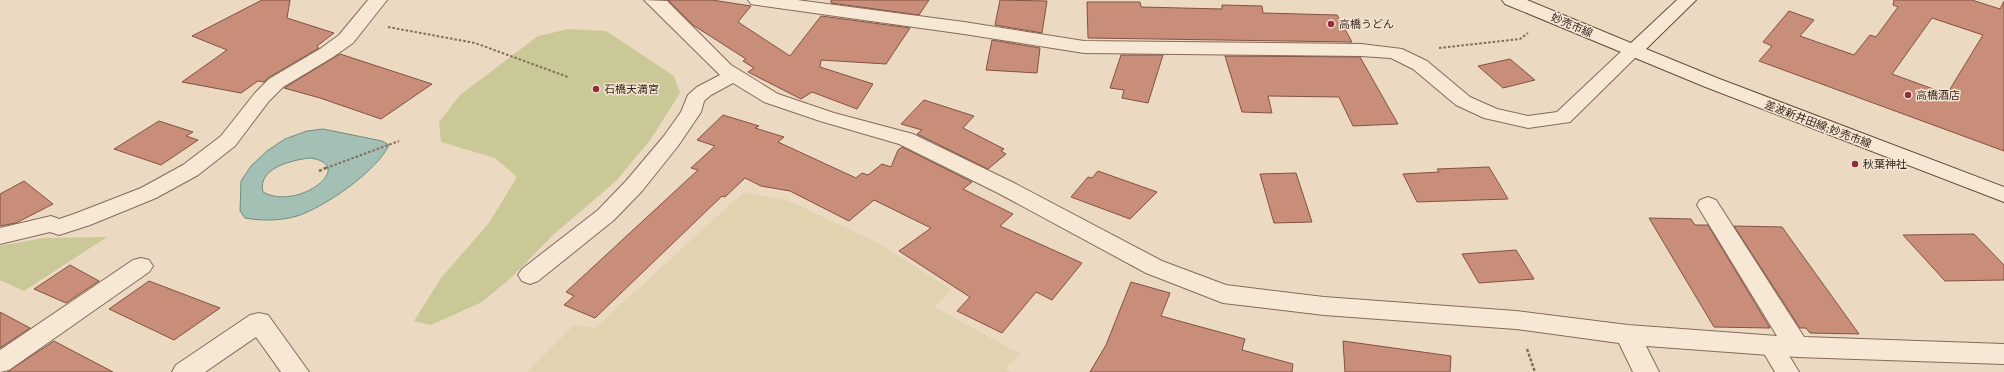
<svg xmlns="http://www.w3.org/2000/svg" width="2004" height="372" font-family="'Libre Baskerville','Noto Sans JP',serif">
  <rect width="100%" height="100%" fill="#ecd9c2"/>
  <polygon fill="#e1d2b0" points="744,192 789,201 880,244 952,290 934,307 1021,354 1005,368 1011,372 527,372 574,325 595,328"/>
  <g fill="#cac897">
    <polygon points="569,29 606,31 674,76 680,93 651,139 616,181 553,235 512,277 482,302 431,325 414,321 441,278 489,223 517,177 495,158 441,142 439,122 460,95 538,36"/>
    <polygon points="107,237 24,291 0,280 0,246 43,238"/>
  </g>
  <path fill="#a4bfb3" stroke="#6c8d7f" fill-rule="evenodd" d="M323,129l59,12 7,4c-12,26 -64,62 -92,71 -17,5 -35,5 -52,2l-5,-7 1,-30 10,-15 16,-15 18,-12 22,-8zM310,158c49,7 -13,54 -47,34 -6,-24 29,-32 47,-34z"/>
  <g fill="#c98e79" stroke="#845141" fill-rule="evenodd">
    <polygon points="262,0 290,0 287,18 334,33 317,46 319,48 268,78 264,82 258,81 241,93 182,82 227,50 192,36"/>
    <polygon points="668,0 712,0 751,6 738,22 790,56 821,16 910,28 886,64 821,60 820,67 873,84 857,109 812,92 801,99 748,72 754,68 743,61 746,59 693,25"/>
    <polygon points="831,0 929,0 919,15 831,3"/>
    <polygon points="1000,0 1047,1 1042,33 995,25"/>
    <path d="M1894,0h78l28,9 4,-8v150l-245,-90 13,-15 -9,-4 26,-31 25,9 -14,16 54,19 16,-20 6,2 22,-30 -5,-2zM1932,18l51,17 -36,59 -55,-20z"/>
    <polygon points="1087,2 1140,2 1141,7 1222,9 1222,5 1262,6 1263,13 1337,15 1352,42 1088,38"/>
    <polygon points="992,40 1040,48 1037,73 986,70"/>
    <polygon points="340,54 432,84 381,119 320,98 284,88"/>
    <polygon points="1121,55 1163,55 1148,103 1122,98 1124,90 1110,88"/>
    <polygon points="1225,56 1360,57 1398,124 1353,126 1339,97 1268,96 1272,113 1242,112"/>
    <polygon points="1510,59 1535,80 1503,88 1478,66"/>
    <polygon points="924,100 974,116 963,128 1004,149 1001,151 1006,154 988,169 917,134 922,130 901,124"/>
    <polygon points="723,115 759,126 755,128 784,137 778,142 856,178 862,173 868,175 882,164 891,167 898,150 902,147 972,182 963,189 1013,214 1000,226 1082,263 1052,300 1036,292 1002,333 957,311 970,297 899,251 931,228 874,200 849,221 790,191 761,186 745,178 725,197 722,196 595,318 564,305 574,296 566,292 698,170 691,168 715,146 697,140"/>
    <polygon points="159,121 193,132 186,136 198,140 161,165 114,149"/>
    <polygon points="1489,167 1508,199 1417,202 1403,174 1439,172 1437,169"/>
    <polygon points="1098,171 1157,192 1130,219 1071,197 1088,177 1092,178"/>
    <polygon points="1296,173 1312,222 1274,223 1260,174"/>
    <polygon points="24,181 53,204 16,223 0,226 0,194"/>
    <polygon points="1649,218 1691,219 1695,225 1708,225 1770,328 1714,327"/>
    <polygon points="1734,226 1782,227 1859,334 1810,333 1806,328 1800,328"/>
    <polygon points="1974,234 2004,265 2004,280 1945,281 1903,235"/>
    <polygon points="1516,250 1534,279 1479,283 1462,254"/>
    <polygon points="70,265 99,281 66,303 34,289"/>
    <polygon points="149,281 220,308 174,340 109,309"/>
    <polygon points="1131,282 1170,293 1161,316 1245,339 1242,350 1293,364 1292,372 1090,372 1106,345"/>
    <polygon points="0,312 30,328 0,348"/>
    <polygon points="54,341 113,372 7,372"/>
    <polygon points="1343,341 1451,356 1450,372 1345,372"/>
  </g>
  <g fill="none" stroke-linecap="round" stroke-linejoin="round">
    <defs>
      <polygon id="service" points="1771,336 1779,339 1799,372 1775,372 1759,345 1763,339"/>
      <g id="minor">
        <polygon points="368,0 387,0 353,43 333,57 283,87 269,101 235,146 198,175 156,198 90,225 59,235 50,232 0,244 0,228 51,216 59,219 74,214 141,188 183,165 221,136 255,93 269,79 320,49 339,35"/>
        <polygon points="644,0 667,1 731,65 778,94 834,113 913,134 1014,183 1162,261 1226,285 1324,297 1516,311 1628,325 1777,336 1697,205 1700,200 1708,197 1716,200 1804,337 2004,344 2004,364 1797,357 1646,346 1659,372 1633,372 1619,343 1516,329 1324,315 1223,303 1146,273 998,193 899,144 820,121 764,102 733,83 711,95 704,101 701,112 678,146 642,191 614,220 538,281 530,284 522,281 518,275 522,269 598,210 626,181 664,136 681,112 688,95 697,87 720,75"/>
        <polygon points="748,0 797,0 964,22 1084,41 1361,44 1402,49 1427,61 1470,97 1497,109 1528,116 1557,112 1626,47 1633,45 1640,47 1642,51 1570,122 1528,128 1484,118 1456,105 1413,69 1391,58 1361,56 1084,53 964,34 757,5 751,4"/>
        <polygon points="141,258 149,260 153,266 149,272 9,370 0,372 0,350 133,260"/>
        <polygon points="259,313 268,315 309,372 281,372 256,337 205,372 172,372 176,365 250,315"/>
      </g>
      <polygon id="secondary" points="1502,0 1527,0 1631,43 1677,0 1696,0 1646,49 1717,78 2004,187 2004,202 1703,86 1505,4"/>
    </defs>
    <use href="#service" stroke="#856a5a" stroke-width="2"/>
    <use href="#minor" stroke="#856a5a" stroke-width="2"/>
    <use href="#secondary" stroke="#674c3d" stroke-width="2"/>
    <g stroke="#856a5a" stroke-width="2" stroke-dasharray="2.5 2" stroke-linecap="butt">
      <polyline points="388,27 475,43 568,77"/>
      <polyline points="1439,48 1520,39 1528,33"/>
      <polyline points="326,168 399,141"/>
    </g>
    <g stroke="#856a5a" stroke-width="2.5" stroke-dasharray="3 2" stroke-linecap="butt">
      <polyline points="319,171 328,167"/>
      <polyline points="1527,349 1535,372"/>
    </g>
    <use href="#service" fill="#f7e8d5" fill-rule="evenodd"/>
    <use href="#minor" fill="#f7e8d5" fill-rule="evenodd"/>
    <use href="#secondary" fill="#f7e8d5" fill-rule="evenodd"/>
  </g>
  <g fill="#922c3d" stroke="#f4e5d2" stroke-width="1.5">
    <circle cx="1331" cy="24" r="4"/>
    <circle cx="596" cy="89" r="4"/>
    <circle cx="1908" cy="95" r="4"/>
    <circle cx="1855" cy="164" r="4"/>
  </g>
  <g text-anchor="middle" stroke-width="3" stroke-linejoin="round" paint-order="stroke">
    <g font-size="11" fill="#36261e" stroke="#f4e5d2" text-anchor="start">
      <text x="1339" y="28">高橋うどん</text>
      <text x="604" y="93">石橋天満宮</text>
      <text x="1916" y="99">高橋酒店</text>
      <text x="1863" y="168">秋葉神社</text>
    </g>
    <g font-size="11" fill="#36261e" stroke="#f4e5d2">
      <text transform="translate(1572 25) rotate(23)" y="4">妙売市線</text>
      <text transform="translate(1818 124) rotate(21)" y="4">差波新井田線;妙売市線</text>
    </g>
  </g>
</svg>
